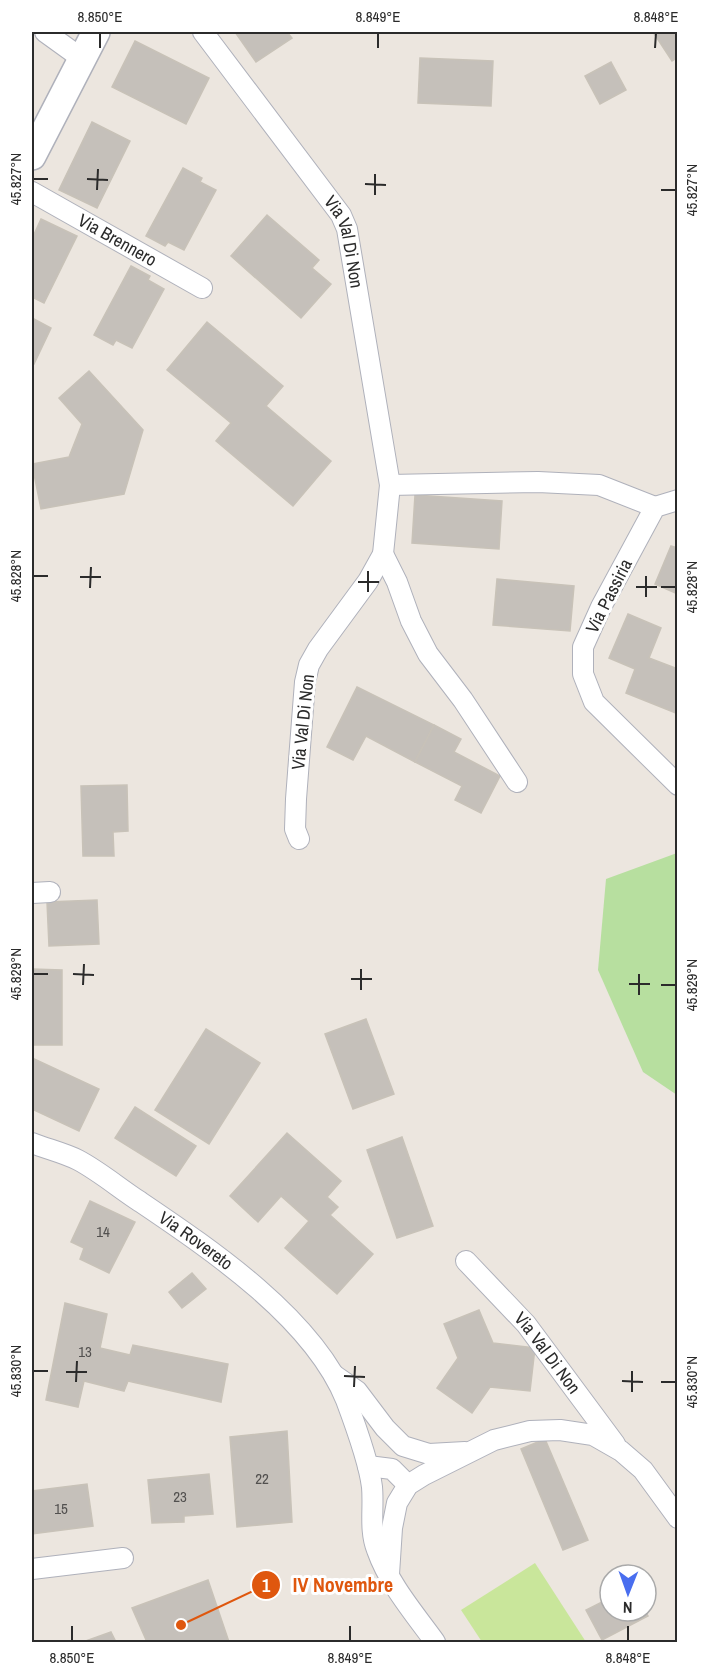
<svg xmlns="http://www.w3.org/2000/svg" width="709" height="1674" font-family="'Archivo Narrow',sans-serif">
  <rect width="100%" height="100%" fill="#ece6df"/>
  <polygon fill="#b7df9f" points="677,853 678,853 677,1095 643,1072 598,970 606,879"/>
  <polygon fill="#c9e69b" points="535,1563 586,1642 482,1642 461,1610"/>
  <g fill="#c5c0ba" stroke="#c8c2b8" stroke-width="1.5">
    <polygon points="235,32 287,32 292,38 256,62"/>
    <polygon points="653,32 678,32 678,57 672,61"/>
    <polygon points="135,41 209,78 186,124 112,87"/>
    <polygon points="420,58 493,61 491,106 418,103"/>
    <polygon points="611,62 626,90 600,104 585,76"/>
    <polygon points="92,122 130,141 97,208 59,190"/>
    <polygon points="183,168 202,178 200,182 216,190 184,250 168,242 165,246 146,236"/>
    <polygon points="267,215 319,260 312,268 331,284 301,318 231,256"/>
    <polygon points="41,219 77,236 44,303 32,297 32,239"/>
    <polygon points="131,266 150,276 148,280 164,289 132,348 116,340 113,345 94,335"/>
    <polygon points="32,318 51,328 34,364 32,363"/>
    <polygon points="207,322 283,386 266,406 331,461 293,506 216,441 231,423 167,370"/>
    <polygon points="89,371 143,430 124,494 41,509 32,464 69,457 82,424 59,398"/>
    <polygon points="415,495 502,501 499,549 412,543"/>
    <polygon points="671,546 678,548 678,594 655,584"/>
    <polygon points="497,579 574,586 570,631 493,625"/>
    <polygon points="628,614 661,628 649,658 678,669 678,714 626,693 635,669 609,658"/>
    <polygon points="357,687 434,725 415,762 366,736 353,760 327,747"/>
    <polygon points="434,725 461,739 454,752 500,776 481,813 455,800 462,786 415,762"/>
    <polygon points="127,785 128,831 113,832 114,856 83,856 81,786"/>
    <polygon points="97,900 99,944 49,946 47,902"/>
    <polygon points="32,969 62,970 62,1045 32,1045"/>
    <polygon points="366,1019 394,1094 353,1109 325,1034"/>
    <polygon points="206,1029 260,1063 209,1144 155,1110"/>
    <polygon points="32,1058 99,1089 79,1131 32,1109"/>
    <polygon points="135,1107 196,1146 176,1176 115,1138"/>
    <polygon points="287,1133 341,1181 327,1197 338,1207 330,1215 373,1254 337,1294 285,1248 309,1221 281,1196 258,1222 230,1196"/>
    <polygon points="402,1137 433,1226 397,1238 367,1150"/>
    <polygon points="90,1201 135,1222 109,1273 80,1259 84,1248 71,1242"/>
    <polygon points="192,1273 206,1289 182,1308 169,1292"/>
    <polygon points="65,1303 107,1314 100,1348 130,1355 133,1345 228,1364 221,1402 128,1381 124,1391 84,1381 78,1407 46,1400"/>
    <polygon points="479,1310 493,1343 535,1348 530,1391 490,1387 472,1413 437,1388 458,1358 444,1324"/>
    <polygon points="287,1431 292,1522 237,1527 230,1437"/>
    <polygon points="545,1439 588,1540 563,1550 521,1449"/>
    <polygon points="209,1474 213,1514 184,1516 184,1522 152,1523 148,1480"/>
    <polygon points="87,1484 93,1526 32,1534 32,1491"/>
    <polygon points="208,1580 229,1642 147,1642 132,1608"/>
    <polygon points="610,1598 610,1611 645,1611 648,1616 602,1640 586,1610"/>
    <polygon points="111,1632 116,1642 83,1642"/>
  </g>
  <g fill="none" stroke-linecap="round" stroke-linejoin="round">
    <defs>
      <g id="street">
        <polyline points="45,32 81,58"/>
        <path id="s1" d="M203,32l138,183 6,14 43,256 -7,69 -15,27 -50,68 -9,16 -4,17 -9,117 -1,30 4,10"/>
        <path id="s2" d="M32,192l170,96"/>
        <polyline points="390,485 538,482 599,485 655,507"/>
        <polyline points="678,500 655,507 601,607 583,647 583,674 594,702 678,785"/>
        <polyline points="383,554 397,582 411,621 428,654 463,700 517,782"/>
        <polyline points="32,893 50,892"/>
        <path id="s3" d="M32,1143c15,6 32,10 46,17 21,11 41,28 61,41 71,48 174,117 207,199 9,24 23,62 26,87 2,21 -3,43 5,63 12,34 37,63 58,92"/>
        <path id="s4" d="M466,1261l60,63 89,120"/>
        <polyline points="334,1375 357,1391 385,1428 403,1446 429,1454 465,1452"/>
        <polyline points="368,1466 392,1469 408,1485"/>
        <polyline points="32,1569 123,1558"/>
        <polyline points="389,1574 392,1528 397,1503 408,1485 424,1475 494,1440 530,1431 560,1430 593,1435 621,1451 643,1470 678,1518"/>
      </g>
      <polyline id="secondary" points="32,156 96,32"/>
    </defs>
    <use href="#street" stroke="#afb1bb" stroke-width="22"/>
    <use href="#secondary" stroke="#afb1bb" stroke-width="30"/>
    <use href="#street" stroke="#fff" stroke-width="20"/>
    <use href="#secondary" stroke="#fff" stroke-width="27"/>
  </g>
  <path fill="none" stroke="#2b2b2b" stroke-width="2" d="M100,48v-15M378,48v-15M655,48l1,-15M33,179h15M87,179l21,1M365,184l21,1M97,190l1,-21M661,190h15M375,195v-21M33,576h15M80,577h21M358,582h21M636,587h21M661,587h15M90,588l1,-21M368,592v-21M646,597v-21M33,974h15M73,974l21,1M351,979h21M629,984h21M83,985l1,-21M661,985h15M361,990v-21M639,995v-21M33,1371h15M66,1372h21M344,1376l21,1M622,1381l21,1M76,1382l1,-21M661,1382h15M354,1387l1,-21M632,1392v-21M72,1641v-15M350,1641v-15M628,1641v-15"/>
  <g text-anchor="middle" stroke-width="6" stroke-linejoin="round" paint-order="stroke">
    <g font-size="15" fill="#52504f">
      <text x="103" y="1237">14</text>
      <text x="85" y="1357">13</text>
      <text x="262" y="1484">22</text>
      <text x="180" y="1502">23</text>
      <text x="61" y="1514">15</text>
    </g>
    <g font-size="18" fill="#2b2b2b" stroke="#fff">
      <text dy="6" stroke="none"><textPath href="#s2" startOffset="98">Via Brennero</textPath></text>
      <text dy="6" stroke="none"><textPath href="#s1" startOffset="256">Via Val Di Non</textPath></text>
      <text transform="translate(609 596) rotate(-63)" y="6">Via Passiria</text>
      <text transform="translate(303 722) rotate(-84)" y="6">Via Val Di Non</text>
      <text dy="6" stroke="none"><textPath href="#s3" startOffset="192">Via Rovereto</textPath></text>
      <text dy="6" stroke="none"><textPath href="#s4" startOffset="123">Via Val Di Non</textPath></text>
    </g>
  </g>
  <path fill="none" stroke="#df570e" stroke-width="2" d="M181 1625L266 1585"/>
  <g fill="#df570e" stroke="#fff" stroke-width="2">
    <circle cx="181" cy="1625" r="6"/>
    <circle cx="266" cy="1585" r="15"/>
  </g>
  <g font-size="18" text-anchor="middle" font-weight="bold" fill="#fff">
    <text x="266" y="1592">1</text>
  </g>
  <g font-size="20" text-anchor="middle" font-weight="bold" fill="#df570e" stroke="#fff" stroke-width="6" stroke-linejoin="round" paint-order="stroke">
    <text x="343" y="1592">IV Novembre</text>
  </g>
  <rect width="709" height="1674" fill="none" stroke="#ffffff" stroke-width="66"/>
  <g transform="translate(628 1593) rotate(181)"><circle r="28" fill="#ffffff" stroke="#aaaaaa" stroke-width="1.5"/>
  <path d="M0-4.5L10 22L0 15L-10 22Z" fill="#496eef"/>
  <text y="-9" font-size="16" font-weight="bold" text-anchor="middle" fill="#2b2b2b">N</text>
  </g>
  <rect x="33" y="33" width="643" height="1608" fill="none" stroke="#2b2b2b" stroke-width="2"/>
  <g font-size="15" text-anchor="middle" fill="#2b2b2b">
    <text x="100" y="22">8.850°E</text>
    <text x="378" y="22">8.849°E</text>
    <text x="656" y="22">8.848°E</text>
    <text transform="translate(16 179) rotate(-90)" y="5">45.827°N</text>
    <text transform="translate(692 190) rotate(-90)" y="5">45.827°N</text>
    <text transform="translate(16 576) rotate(-90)" y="5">45.828°N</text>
    <text transform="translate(692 587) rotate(-90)" y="5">45.828°N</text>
    <text transform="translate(16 974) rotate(-90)" y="5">45.829°N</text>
    <text transform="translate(692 985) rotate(-90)" y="5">45.829°N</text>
    <text transform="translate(16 1371) rotate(-90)" y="5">45.830°N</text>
    <text transform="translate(692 1382) rotate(-90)" y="5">45.830°N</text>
    <text x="72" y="1663">8.850°E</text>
    <text x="350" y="1663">8.849°E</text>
    <text x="628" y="1663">8.848°E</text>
  </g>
</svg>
